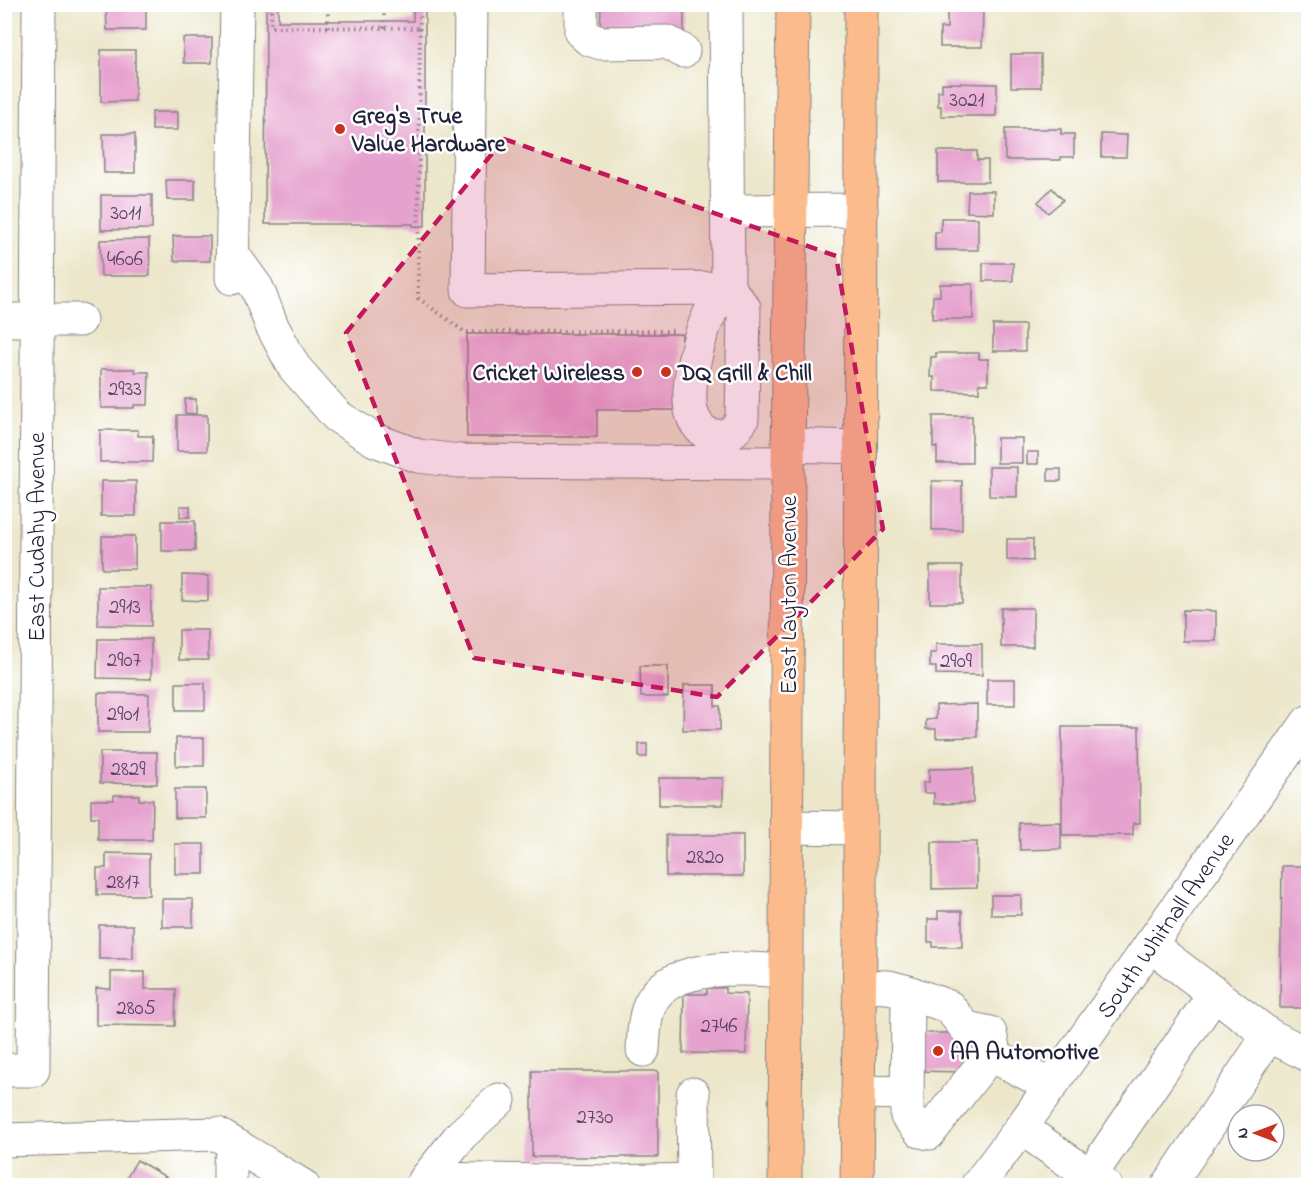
<svg xmlns="http://www.w3.org/2000/svg" width="1313" height="1190" font-family="'Indie Flower',sans-serif">
  <rect width="100%" height="100%" fill="#fff"/>
  <filter id="ink" filterUnits="userSpaceOnUse"><feTurbulence type="fractalNoise" baseFrequency=".0167" numOctaves="2"/><feDisplacementMap in="SourceGraphic" scale="12" xChannelSelector="R" yChannelSelector="G"/><feConvolveMatrix kernelMatrix="1 2 1 2 8 2 1 2 1" color-interpolation-filters="sRGB"/></filter>
  <filter id="wash" filterUnits="userSpaceOnUse"><feTurbulence type="fractalNoise" baseFrequency=".008" numOctaves="4" result="noise"/><feDisplacementMap in="SourceGraphic" scale="24" xChannelSelector="R" yChannelSelector="G"/><feGaussianBlur stdDeviation="1.35" result="paint"/><feColorMatrix in="noise" values="0 0 0 0 0 0 0 0 0 0 0 0 0 0 0 0 0 1.4 0 .05"/><feComposite in="paint" operator="in"/></filter>
  <g filter="url(#wash)">
    <rect width="100%" height="100%" fill="#ece7cb"/>
    <g id="blocks">
      <g fill="#e6a2cf">
        <polygon points="106,4 146,4 146,30 107,30"/>
        <polygon points="266,4 278,4 278,21 413,21 413,4 425,4 425,226 413,226 413,224 265,224"/>
        <polygon points="601,4 684,4 684,35 600,35"/>
        <rect x="952" y="4" width="28" height="4"/>
        <polygon points="947,11 983,11 982,47 940,47 940,28 947,28"/>
        <polygon points="183,38 212,38 212,63 184,63"/>
        <polygon points="101,50 135,50 135,101 101,102"/>
        <rect x="1011" y="54" width="30" height="33"/>
        <polygon points="942,83 997,84 996,116 941,116 941,106 938,106 938,91 942,91"/>
        <rect x="152" y="112" width="26" height="18"/>
        <polygon points="1005,129 1061,129 1061,134 1074,134 1074,157 1061,157 1061,160 1005,160"/>
        <polygon points="103,134 135,134 135,173 104,173"/>
        <polygon points="1101,134 1127,135 1126,157 1101,157"/>
        <polygon points="938,151 977,151 977,160 988,160 988,182 938,182"/>
        <polygon points="166,180 195,180 195,200 167,200"/>
        <polygon points="1052,188 1063,200 1048,213 1038,202"/>
        <polygon points="968,191 994,191 994,213 967,212"/>
        <polygon points="101,195 152,195 152,229 101,230"/>
        <polygon points="941,218 978,218 978,250 935,250 935,232 941,232"/>
        <polygon points="173,236 210,236 210,261 174,261"/>
        <polygon points="149,239 150,276 101,276 100,240"/>
        <rect x="983" y="263" width="30" height="18"/>
        <polygon points="940,284 973,284 973,319 932,319 933,296 940,296"/>
        <rect x="993" y="325" width="32" height="26"/>
        <polygon points="467,334 682,334 682,410 597,410 597,437 467,437"/>
        <polygon points="936,353 979,353 979,359 988,359 988,384 979,384 979,392 934,391 934,377 930,377 931,357 936,357"/>
        <polygon points="101,369 135,369 135,372 149,372 148,405 134,405 134,408 101,408"/>
        <polygon points="185,399 196,399 196,414 185,413"/>
        <rect x="177" y="415" width="30" height="36"/>
        <polygon points="933,416 972,416 972,463 937,463 937,447 933,447"/>
        <polygon points="100,430 138,430 138,436 153,436 152,462 100,462"/>
        <rect x="997" y="438" width="25" height="25"/>
        <rect x="1027" y="452" width="11" height="12"/>
        <polygon points="989,467 1017,467 1017,497 989,496"/>
        <rect x="1048" y="469" width="13" height="12"/>
        <rect x="101" y="481" width="35" height="35"/>
        <rect x="932" y="481" width="30" height="49"/>
        <rect x="180" y="506" width="10" height="11"/>
        <rect x="162" y="521" width="33" height="30"/>
        <rect x="102" y="536" width="33" height="33"/>
        <polygon points="1007,539 1033,539 1033,561 1007,560"/>
        <rect x="930" y="566" width="32" height="37"/>
        <polygon points="182,575 208,576 208,601 182,600"/>
        <polygon points="98,587 151,587 151,626 98,625"/>
        <rect x="1001" y="608" width="32" height="39"/>
        <polygon points="1183,610 1216,611 1216,641 1183,641"/>
        <rect x="179" y="630" width="29" height="30"/>
        <polygon points="98,639 151,639 151,679 97,678"/>
        <polygon points="936,644 982,644 982,675 936,674 936,667 930,667 930,653 936,653"/>
        <polygon points="640,666 668,666 668,697 641,697"/>
        <rect x="987" y="679" width="28" height="26"/>
        <rect x="176" y="683" width="29" height="27"/>
        <polygon points="684,685 715,685 715,706 720,706 720,730 683,730"/>
        <polygon points="98,693 149,694 148,732 98,732"/>
        <polygon points="977,704 977,737 936,738 936,729 926,729 926,720 936,719 936,705"/>
        <polygon points="1062,727 1139,727 1140,823 1133,823 1133,835 1062,835"/>
        <rect x="176" y="738" width="28" height="28"/>
        <rect x="639" y="744" width="8" height="13"/>
        <polygon points="100,752 157,752 157,784 100,783"/>
        <polygon points="973,768 973,803 934,804 934,793 924,793 923,782 929,782 929,769"/>
        <rect x="659" y="778" width="64" height="27"/>
        <rect x="175" y="789" width="31" height="29"/>
        <polygon points="114,795 139,795 139,800 153,800 152,840 98,840 98,817 91,817 91,800 114,800"/>
        <polygon points="1061,822 1061,849 1020,850 1019,823"/>
        <polygon points="1304,832 1308,832 1308,1008 1280,1008 1282,866 1305,866"/>
        <rect x="666" y="835" width="77" height="41"/>
        <polygon points="932,842 977,842 977,888 932,889"/>
        <rect x="175" y="844" width="29" height="30"/>
        <polygon points="106,853 149,854 149,895 97,895 97,868 106,868"/>
        <rect x="991" y="895" width="30" height="20"/>
        <rect x="162" y="899" width="31" height="28"/>
        <polygon points="938,911 962,911 962,947 933,947 933,942 928,942 928,919 938,919"/>
        <rect x="99" y="925" width="34" height="34"/>
        <polygon points="111,972 145,972 145,989 176,989 175,1026 96,1025 96,988 111,989"/>
        <polygon points="707,988 725,988 725,993 747,994 746,1054 683,1053 684,994 707,994"/>
        <polygon points="914,1033 964,1033 964,1072 914,1071"/>
        <rect x="532" y="1071" width="126" height="86"/>
        <polygon points="137,1160 181,1186 122,1186"/>
      </g>
    </g>
  </g>
  <g filter="url(#ink)">
    <use href="#blocks" fill-opacity="0" stroke="#878483" stroke-width="1.5"/>
    <g fill="none" stroke-linecap="round" stroke-linejoin="round">
      <defs>
        <g id="minor">
          <polyline points="471,4 468,290 728,288 726,4"/>
          <polyline points="581,4 581,32 589,39 601,43 667,42 683,51"/>
          <polyline points="727,211 861,210"/>
          <polyline points="233,255 257,288 272,326 294,367 337,416 375,440 418,456 459,461 788,463"/>
          <polyline points="232,278 237,4"/>
          <path d="M728,288l16,20 -2,111c-13,28 -45,20 -51,-9 -5,-28 8,-75 20,-99 5,-8 11,-16 17,-23z"/>
          <polyline points="4,320 80,320"/>
          <polyline points="788,445 860,447"/>
          <polyline points="787,827 860,828"/>
          <polyline points="1150,945 1269,1035 1308,1055"/>
          <polyline points="859,986 889,987 908,992"/>
          <path d="M643,1050c1,-15 1,-32 7,-46 19,-42 98,-36 136,-33"/>
          <polyline points="995,1057 990,1033 966,1028 949,1007 908,992 907,1116 920,1131 929,1133 986,1060 995,1057 1051,1086"/>
          <polyline points="4,1070 33,1070 39,4"/>
          <polyline points="858,1092 907,1093"/>
          <polyline points="1021,1128 1105,1186"/>
          <polyline points="4,1140 217,1134 303,1186"/>
          <polyline points="426,1179 461,1135 499,1100"/>
          <polyline points="612,1182 694,1180 693,1094"/>
          <polyline points="230,1186 230,1163 239,1147"/>
          <polyline points="422,1186 426,1179 612,1182 612,1186"/>
          <polyline points="977,1186 1021,1128 1308,722"/>
          <polyline points="1083,1186 1215,993"/>
          <polyline points="1168,1186 1269,1035"/>
        </g>
        <g id="major">
          <polyline points="785,1186 788,466 793,4"/>
          <polyline points="857,1186 860,946 861,4"/>
        </g>
      </defs>
      <use href="#minor" stroke="#878483" stroke-width="35"/>
      <use href="#major" stroke="#878483" stroke-width="35"/>
      <g stroke="#878483" stroke-width="4" stroke-dasharray="1.5 4.5" stroke-linecap="butt">
        <polyline points="271,4 271,27 420,28"/>
        <polyline points="420,4 418,298 465,332 673,331"/>
        <polyline points="328,27 328,4"/>
        <polyline points="384,28 384,4"/>
      </g>
      <use href="#minor" stroke="#fff" stroke-width="33"/>
      <use href="#major" stroke="#fbbb8c" stroke-width="33"/>
    </g>
  </g>
  <path fill="#c2185b" fill-opacity="0.2" stroke="#c2185b" stroke-width="4.5" stroke-dasharray="12 8" stroke-linejoin="round" d="M504,139l332,117 47,273 -166,168 -243,-39 -128,-325z"/>
  <g fill="#c8321e" stroke="#fff" stroke-width="2">
    <circle cx="340" cy="129" r="6"/>
    <circle cx="637" cy="372" r="6"/>
    <circle cx="666" cy="372" r="6"/>
    <circle cx="938" cy="1051" r="6"/>
  </g>
  <g text-anchor="middle" stroke-width="5" stroke-linejoin="round" paint-order="stroke">
    <g font-size="21" fill="#534260">
      <text x="967" y="106">3021</text>
      <text x="126" y="219">3011</text>
      <text x="125" y="265">4606</text>
      <text x="125" y="395">2933</text>
      <text x="125" y="613">2913</text>
      <text x="124" y="666">2907</text>
      <text x="956" y="667">2909</text>
      <text x="123" y="720">2901</text>
      <text x="128" y="775">2829</text>
      <text x="705" y="863">2820</text>
      <text x="123" y="888">2817</text>
      <text x="136" y="1014">2805</text>
      <text x="719" y="1032">2746</text>
      <text x="595" y="1123">2730</text>
    </g>
    <g font-size="24" font-weight="bold" fill="#22223b" stroke="#fff" text-anchor="start">
      <text x="352" y="123">Greg's True<tspan x="352" dy="28">Value Hardware</tspan></text>
      <text x="625" y="380" text-anchor="end">Cricket Wireless</text>
      <text x="678" y="380">DQ Grill &amp; Chill</text>
      <text x="950" y="1059">AA Automotive</text>
    </g>
    <g font-size="24" fill="#22223b" stroke="#fff">
      <text transform="translate(36 537) rotate(-90)" y="8">East Cudahy Avenue</text>
      <text transform="translate(788 595) rotate(-90)" y="8">East Layton Avenue</text>
      <text transform="translate(1165 925) rotate(-55)" y="8">South Whitnall Avenue</text>
    </g>
  </g>
  <rect width="1313" height="1190" fill="none" stroke="#fff" stroke-width="24"/>
  <g transform="translate(1256 1133) rotate(270)"><circle r="28" fill="#ffffff" stroke="#a7a7b1" stroke-width="1.5"/>
  <path d="M0-4.5L10 22L0 15L-10 22Z" fill="#c8321e"/>
  <text y="-9" font-size="16" font-weight="bold" text-anchor="middle" fill="#22223b">N</text>
  </g>
</svg>
